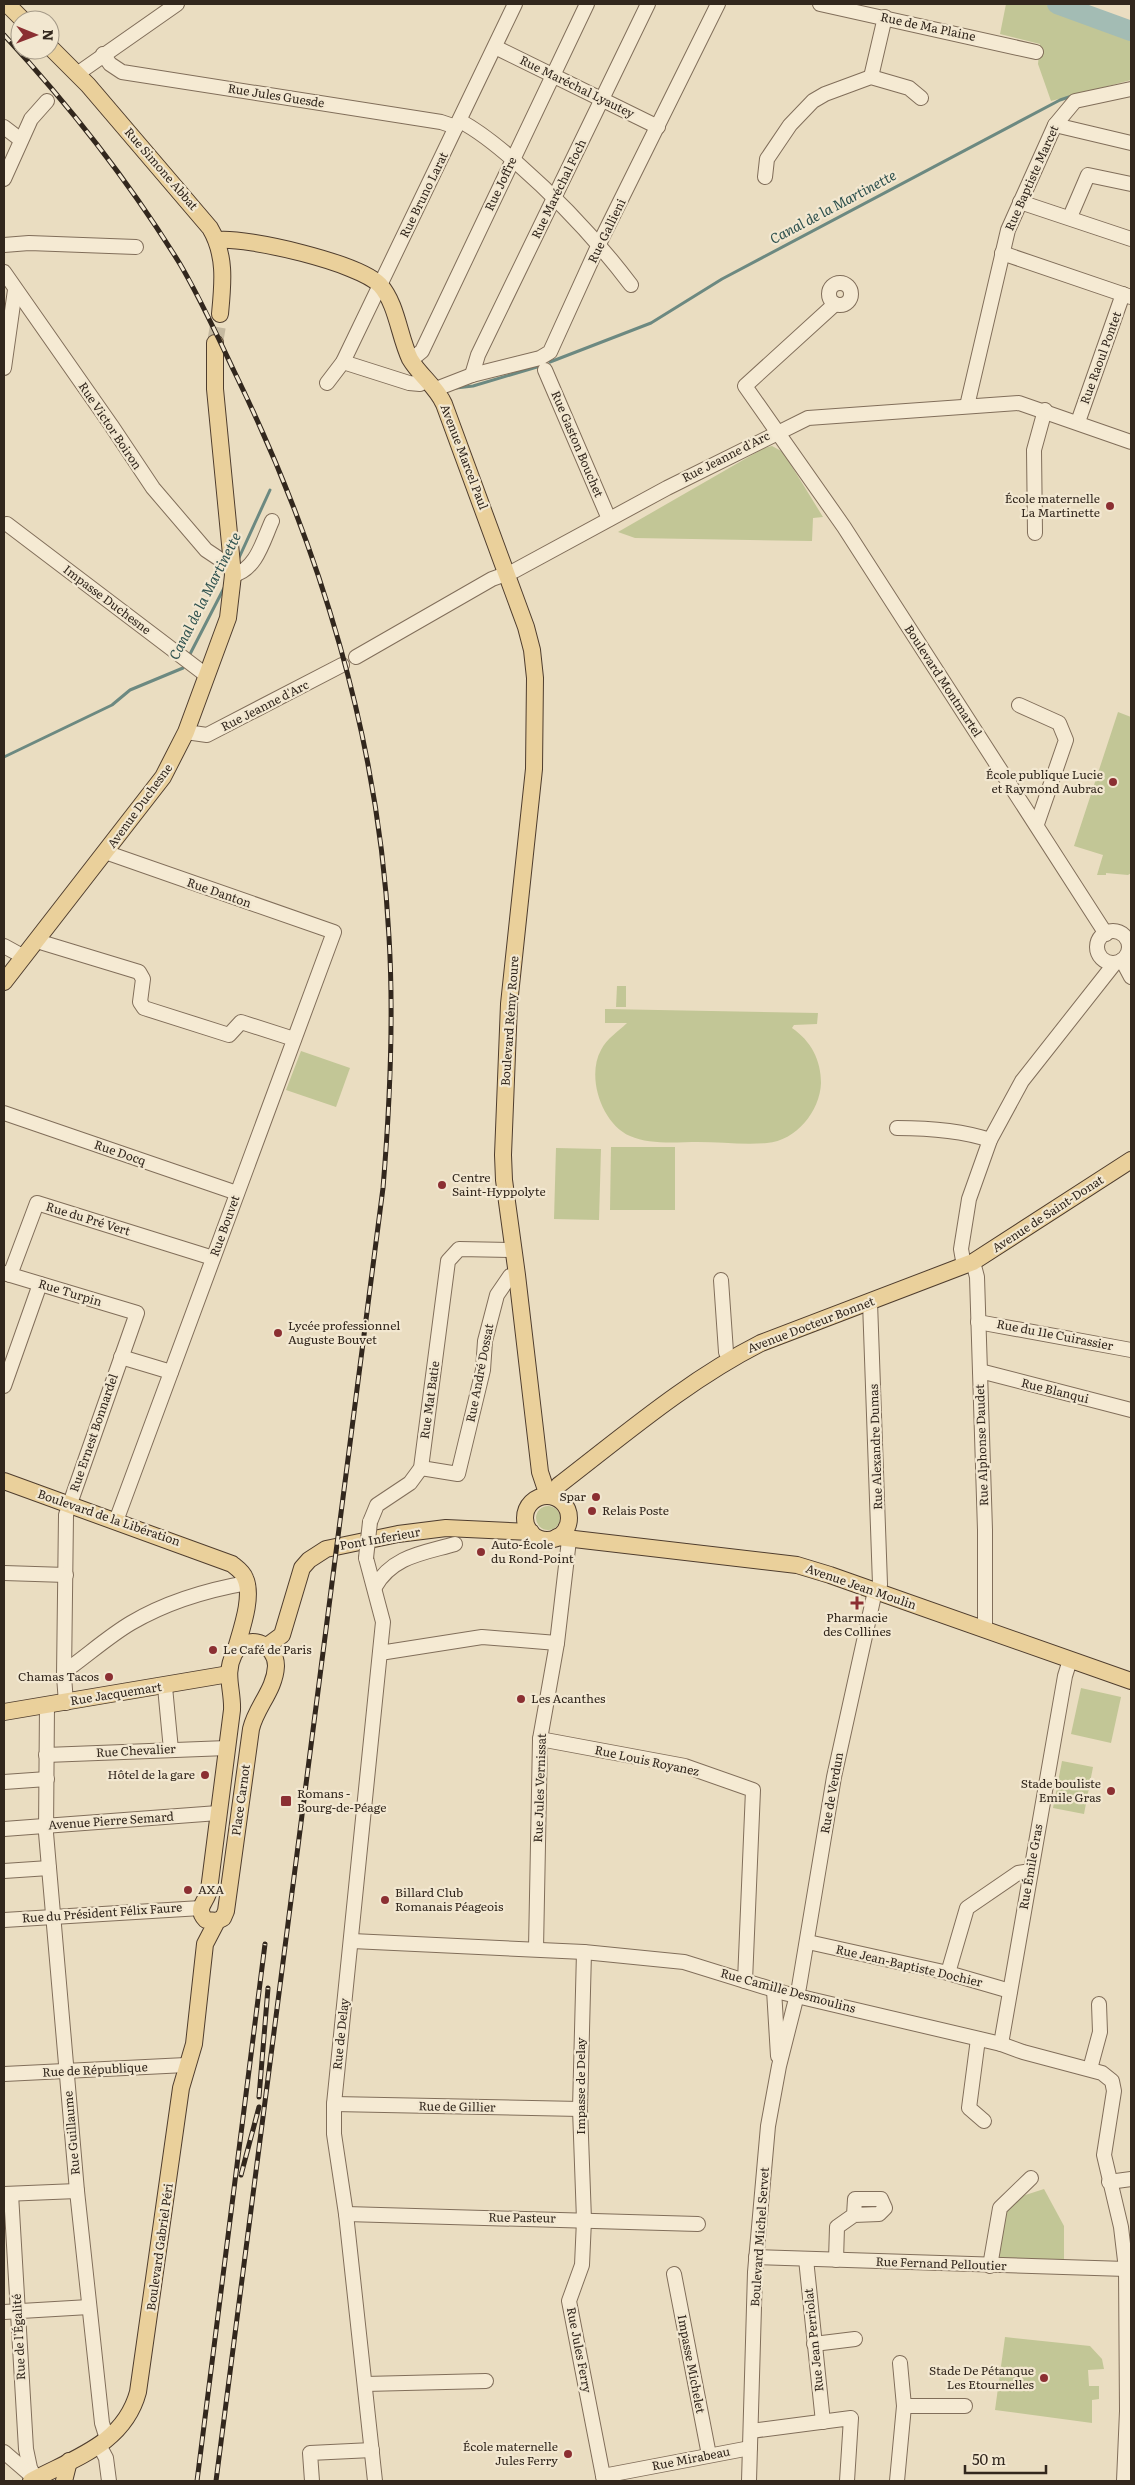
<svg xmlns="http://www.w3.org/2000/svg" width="1135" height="2485" font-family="Literata,serif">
  <rect width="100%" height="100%" fill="#eaddc1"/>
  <g fill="#c2c696">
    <polygon points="1006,4 1044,4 1131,38 1131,80 1051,101 1038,64 1040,44 1000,34"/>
    <polygon points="772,446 783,452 823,517 813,518 812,541 635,538 618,532 764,448"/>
    <polygon points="1118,712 1131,717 1131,873 1128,875 1106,873 1106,875 1097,875 1103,855 1074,846"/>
    <polygon points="617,986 626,986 626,1007 616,1007"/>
    <path d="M605,1009l213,4 -1,11 -23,1 -2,3c19,13 29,32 29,55 -1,28 -25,58 -54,60 -23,2 -46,-1 -69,-1 -21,0 -48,3 -68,-6 -28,-12 -44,-59 -29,-86 6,-12 17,-18 26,-27h-22z"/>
    <polygon points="301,1051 350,1068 336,1107 286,1090"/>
    <polygon points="611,1147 675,1147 675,1210 610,1210"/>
    <polygon points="556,1148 601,1149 599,1220 554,1219"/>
    <circle cx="548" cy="1518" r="12"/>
    <polygon points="1081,1688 1121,1697 1111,1743 1071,1734"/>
    <polygon points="1062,1761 1093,1767 1084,1814 1053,1808"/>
    <polygon points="1044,2189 1064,2226 1064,2262 1005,2264 998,2255 1002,2216 1016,2198"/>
    <polygon points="1005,2337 1090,2346 1102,2359 1104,2369 1088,2370 1089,2386 1099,2386 1099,2399 1092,2400 1092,2423 995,2410"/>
  </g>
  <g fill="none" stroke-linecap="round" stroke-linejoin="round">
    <g stroke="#6c8981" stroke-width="3">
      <polyline points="550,362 651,323 722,279 1060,100 1072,96"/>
      <polyline points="456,388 473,386 537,367"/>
      <polyline points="238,560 270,490"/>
      <polyline points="188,658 224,588"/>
      <polyline points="4,757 112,705 130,690 183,668 185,664"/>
    </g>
    <polyline stroke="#a3bcb4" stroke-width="20" points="1057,4 1131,31"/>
    <polyline stroke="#c5b9a0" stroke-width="16" stroke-dasharray="16 8" stroke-linecap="butt" points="215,343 220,314"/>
    <defs>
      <g id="minor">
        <polyline points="820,4 1036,52"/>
        <polyline points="495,47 658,127"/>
        <polyline points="103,54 110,64 122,72 441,122 456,127"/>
        <polyline points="77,74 177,4"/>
        <polyline points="871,77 885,17"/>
        <path d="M460,121c21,11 40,27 58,43 42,37 79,76 113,121"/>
        <polyline points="1055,125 1131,143"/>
        <polyline points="4,127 21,140"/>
        <polyline points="765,177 767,159 790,125 813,101 825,94 871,77 909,88 921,98"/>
        <polyline points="4,179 31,119 47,101"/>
        <polyline points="1020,202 1131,239"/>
        <polyline points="1070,217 1088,175 1131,184"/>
        <polyline points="4,245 29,243 136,247"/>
        <polyline points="1002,253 1131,297"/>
        <polyline points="4,272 111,425 153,488 206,550 221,560 232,562"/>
        <circle cx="840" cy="294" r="11"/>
        <polyline points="835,304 745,386 844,527 1106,934"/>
        <polyline points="411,360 422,351 587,4"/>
        <polyline points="343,362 409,383 420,384 427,380"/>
        <polyline points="4,368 15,290"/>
        <polyline points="545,370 609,519"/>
        <polyline points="472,375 478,355 648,4"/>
        <polyline points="327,383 343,362 515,4"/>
        <polyline points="436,389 472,375 540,358 550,352 599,244 718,4"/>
        <polyline points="967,406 1008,230 1055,125 1075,101 1131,89"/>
        <polyline points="1078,422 1123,294"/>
        <polyline points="7,524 206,675"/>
        <polyline points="1035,533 1034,450 1045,410"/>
        <path d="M233,575c23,-5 30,-34 39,-54"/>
        <polyline points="356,657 492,579 514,571 667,488 808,418 1019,403 1131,442"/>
        <polyline points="1019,705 1059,723 1066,740 1037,824"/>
        <polyline points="186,732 207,735 342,665"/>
        <polyline points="105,852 334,932 116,1521"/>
        <circle cx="1113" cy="947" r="16"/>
        <polyline points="37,941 139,972 143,979 140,1002 144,1008 229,1035 241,1022 294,1039"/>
        <polyline points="4,946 24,957"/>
        <polyline points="1122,960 1131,977"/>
        <polyline points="4,1113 237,1193"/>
        <path d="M897,1128c31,0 63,2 93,12"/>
        <polyline points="973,1262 977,1277 985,1530 985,1630"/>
        <polyline points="964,1266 961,1249 969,1199 990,1140 1022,1081 1115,963"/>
        <polyline points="4,1273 137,1313 66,1515 64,1676"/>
        <polyline points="10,1275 37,1203 213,1258"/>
        <polyline points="721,1280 726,1352 729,1359"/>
        <polyline points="870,1302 880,1584 879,1593"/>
        <polyline points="978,1322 1131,1350"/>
        <polyline points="121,1357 171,1372"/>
        <polyline points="980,1371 1131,1410"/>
        <polyline points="4,1386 40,1284"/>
        <polyline points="421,1468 458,1474 483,1370 485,1341 497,1295 510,1276 517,1275"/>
        <polyline points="370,1522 377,1505 410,1483 421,1468 448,1261 459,1249 514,1250"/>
        <polyline points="366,1558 383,1622 334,2104 334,2134 346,2214 375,2481"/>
        <polyline points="4,1573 66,1575"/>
        <path d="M375,1587c17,-31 49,-34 80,-43"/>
        <polyline points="380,1653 482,1637 557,1643"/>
        <polyline points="165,1687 171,1750"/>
        <path d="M66,1703l-2,-27 4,-7c21,-15 41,-33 63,-46 34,-20 76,-33 116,-40"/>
        <polyline points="47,1705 46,1833 77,2191 102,2423 107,2439"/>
        <polyline points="540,1739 685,1766 753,1790 745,1981"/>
        <polyline points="46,1755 227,1748"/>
        <polyline points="4,1782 47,1779"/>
        <polyline points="4,1829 218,1813"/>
        <polyline points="4,1871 49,1868"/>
        <polyline points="4,1920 201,1908"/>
        <polyline points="352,1941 584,1952 684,1962 784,1993 1001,2044 1023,2052 1102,2073 1112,2081 1114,2091 1104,2155 1121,2227 1126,2269 1127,2411 1124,2481"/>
        <polyline points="808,1942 948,1973 1010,1991"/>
        <polyline points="536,1949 540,1739 557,1643 569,1540"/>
        <polyline points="584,1952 580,2109 584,2220 582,2265 569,2301 604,2481"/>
        <polyline points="948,1973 967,1908 1018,1873 1031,1871"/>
        <polyline points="774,1990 778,2056"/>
        <polyline points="978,2039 969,2108 984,2121"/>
        <polyline points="1001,2044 1065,1676 1070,1660"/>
        <polyline points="1090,2069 1100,2032 1099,2004"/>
        <polyline points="4,2074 186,2065"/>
        <polyline points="334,2104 580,2109"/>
        <polyline points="1109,2182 1131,2179"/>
        <polyline points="4,2194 77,2191"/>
        <polyline points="11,2194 26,2449 30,2468 36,2479"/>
        <polyline points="346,2214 698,2224"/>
        <polyline points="756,2257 1126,2269"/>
        <polyline points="806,2259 823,2422"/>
        <polyline points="836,2260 837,2227 854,2215 879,2214 885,2208 881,2199 855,2199 854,2215"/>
        <polyline points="990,2266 1000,2208 1031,2178"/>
        <polyline points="674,2274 709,2455"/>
        <polyline points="4,2312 89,2307"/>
        <polyline points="814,2344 855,2339"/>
        <polyline points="365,2384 486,2381"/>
        <polyline points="904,2406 965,2406"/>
        <polyline points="751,2431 851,2418 847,2481"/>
        <polyline points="99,2445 106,2458 109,2481"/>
        <polyline points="4,2452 33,2477"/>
        <polyline points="603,2476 750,2448"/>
        <polyline points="312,2481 310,2453 372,2450"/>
        <polyline points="749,2481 755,2272 768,2126 779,2066 799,1987 834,1777 875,1591"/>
        <polyline points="897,2481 904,2406 900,2363"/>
      </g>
      <g id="major">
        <polyline points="7,4 23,20"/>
        <path d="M50,47l38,38 122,143c16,27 13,55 10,86"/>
        <path d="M218,240c30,-3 141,23 162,45 17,19 19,51 30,74 10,17 26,27 34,45l82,223 6,23 3,28 -1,91 -25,235 -6,151 1,25 13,95 23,197 8,24"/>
        <polyline points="4,982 163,777 186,732 228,618 233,575 215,389 215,343"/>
        <path d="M4,1481l228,83c5,4 11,8 13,14 9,19 -5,55 -10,74"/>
        <path d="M550,1496l9,-11c65,-50 129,-105 202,-142l212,-81 158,-102"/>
        <circle cx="547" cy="1518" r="22"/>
        <polyline points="557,1537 797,1565 830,1575 1131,1681"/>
        <polyline points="267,1646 282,1635 302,1568 309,1560 326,1549 398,1534 446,1528 531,1532"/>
        <polyline points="4,1712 229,1674"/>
        <path d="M31,2481c43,-23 93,-37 107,-89l43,-304 13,-44 11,-100 12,-23 6,-3 3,-7 25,-182c5,-22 24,-39 25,-63 0,-23 -30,-34 -42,-12 -10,20 -1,36 -2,56l-23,180c-2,12 -15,18 -3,30l11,1"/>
        <polyline points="64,2481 69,2461"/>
      </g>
    </defs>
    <use href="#minor" stroke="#816e5a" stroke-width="16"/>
    <use href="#major" stroke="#4f3d2e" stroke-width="18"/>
    <use href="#minor" stroke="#f5ead3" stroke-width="14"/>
    <use href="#major" stroke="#ead09b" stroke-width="16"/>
    <defs>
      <g id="rail">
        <path d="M4,35c65,70 126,148 176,229 20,34 37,71 54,107 86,176 145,369 155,566 5,84 1,167 -6,251l-167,1293"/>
        <polyline points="259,2097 268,1988"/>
        <polyline points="241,2175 259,2107"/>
        <polyline points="197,2481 265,1944"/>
      </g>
    </defs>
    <use href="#rail" stroke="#32271d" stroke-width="5"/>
    <use href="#rail" stroke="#f2e7d0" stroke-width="3" stroke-dasharray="9" stroke-linecap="butt"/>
    <defs>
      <polyline id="minor-bridge" points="366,1558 370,1522"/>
    </defs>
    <use href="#minor-bridge" stroke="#816e5a" stroke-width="16" stroke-linecap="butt"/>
    <use href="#minor-bridge" stroke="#f5ead3" stroke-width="14"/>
  </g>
  <g fill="#8b2f32" stroke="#f2e7d0" stroke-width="2">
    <circle cx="1110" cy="506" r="5"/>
    <circle cx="1113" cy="782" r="5"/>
    <circle cx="442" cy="1185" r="5"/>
    <circle cx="278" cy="1333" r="5"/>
    <circle cx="596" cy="1497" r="5"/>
    <circle cx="592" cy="1511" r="5"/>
    <circle cx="481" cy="1552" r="5"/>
    <path d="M854.5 1595.5h5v5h5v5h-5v5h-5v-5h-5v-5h5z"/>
    <circle cx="213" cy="1650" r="5"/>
    <circle cx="109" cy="1677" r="5"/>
    <circle cx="521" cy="1699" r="5"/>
    <circle cx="205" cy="1775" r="5"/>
    <circle cx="1111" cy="1791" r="5"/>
    <rect x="280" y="1795" width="12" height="12" rx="2.5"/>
    <circle cx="188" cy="1890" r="5"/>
    <circle cx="385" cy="1900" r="5"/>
    <circle cx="1044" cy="2378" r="5"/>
    <circle cx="568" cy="2454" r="5"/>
  </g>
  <g text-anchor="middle" stroke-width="4.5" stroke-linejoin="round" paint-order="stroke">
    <g font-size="12" fill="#32271d" stroke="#f2e7d0">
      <text transform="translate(928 27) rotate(12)" y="4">Rue de Ma Plaine</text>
      <text transform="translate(577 87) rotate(26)" y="4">Rue Maréchal Lyautey</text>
      <text transform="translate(276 96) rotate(9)" y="4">Rue Jules Guesde</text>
      <text transform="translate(161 169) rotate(49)" y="4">Rue Simone Abbat</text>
      <text transform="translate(1032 178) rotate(-66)" y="4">Rue Baptiste Marcet</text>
      <text transform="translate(501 184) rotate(-65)" y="4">Rue Joffre</text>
      <text transform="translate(559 189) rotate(-64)" y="4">Rue Maréchal Foch</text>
      <text transform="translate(424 195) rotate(-64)" y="4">Rue Bruno Larat</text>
      <text transform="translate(607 231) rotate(-64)" y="4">Rue Gallieni</text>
      <text transform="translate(1101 358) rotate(-70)" y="4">Rue Raoul Pontet</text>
      <text transform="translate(110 426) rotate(56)" y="4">Rue Victor Boiron</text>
      <text transform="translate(577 444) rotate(67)" y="4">Rue Gaston Bouchet</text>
      <text transform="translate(464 457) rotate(69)" y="4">Avenue Marcel Paul</text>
      <text transform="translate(726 457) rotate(-27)" y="4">Rue Jeanne d'Arc</text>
      <text transform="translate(107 600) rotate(37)" y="4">Impasse Duchesne</text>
      <text transform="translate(943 681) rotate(57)" y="4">Boulevard Montmartel</text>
      <text transform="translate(265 706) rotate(-27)" y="4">Rue Jeanne d'Arc</text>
      <text transform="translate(140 806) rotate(-54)" y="4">Avenue Duchesne</text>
      <text transform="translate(219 893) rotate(19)" y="4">Rue Danton</text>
      <text transform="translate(510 1021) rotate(-86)" y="4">Boulevard Rémy Roure</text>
      <text transform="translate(120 1153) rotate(19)" y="4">Rue Docq</text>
      <text transform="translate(1048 1214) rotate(-33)" y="4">Avenue de Saint-Donat</text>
      <text transform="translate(88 1219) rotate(17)" y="4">Rue du Pré Vert</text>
      <text transform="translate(225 1226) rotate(-70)" y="4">Rue Bouvet</text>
      <text transform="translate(70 1293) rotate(17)" y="4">Rue Turpin</text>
      <text transform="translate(811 1325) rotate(-21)" y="4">Avenue Docteur Bonnet</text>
      <text transform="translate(1055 1335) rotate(11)" y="4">Rue du 11e Cuirassier</text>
      <text transform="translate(480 1373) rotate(-79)" y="4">Rue André Dossat</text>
      <text transform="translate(1055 1391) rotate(14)" y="4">Rue Blanqui</text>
      <text transform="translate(430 1400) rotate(-82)" y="4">Rue Mat Batie</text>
      <text transform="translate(94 1433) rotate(-71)" y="4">Rue Ernest Bonnardel</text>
      <text transform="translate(982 1445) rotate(-92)" y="4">Rue Alphonse Daudet</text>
      <text transform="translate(876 1447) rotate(-92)" y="4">Rue Alexandre Dumas</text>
      <text transform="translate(109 1518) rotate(19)" y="4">Boulevard de la Libération</text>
      <text transform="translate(380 1539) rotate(-10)" y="4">Pont Inferieur</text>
      <text transform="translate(861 1587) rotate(19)" y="4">Avenue Jean Moulin</text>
      <text transform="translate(116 1694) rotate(-9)" y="4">Rue Jacquemart</text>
      <text transform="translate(136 1751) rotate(-3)" y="4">Rue Chevalier</text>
      <text transform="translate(647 1761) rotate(12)" y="4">Rue Louis Royanez</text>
      <text transform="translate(540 1788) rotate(-88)" y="4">Rue Jules Vernissat</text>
      <text transform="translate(832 1793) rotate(-80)" y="4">Rue de Verdun</text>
      <text transform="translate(241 1800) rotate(-82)" y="4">Place Carnot</text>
      <text transform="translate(111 1821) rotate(-4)" y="4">Avenue Pierre Semard</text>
      <text transform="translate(1031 1867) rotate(-80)" y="4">Rue Émile Gras</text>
      <text transform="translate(102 1913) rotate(-4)" y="4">Rue du Président Félix Faure</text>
      <text transform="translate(909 1966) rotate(13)" y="4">Rue Jean-Baptiste Dochier</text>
      <text transform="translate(788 1991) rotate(15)" y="4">Rue Camille Desmoulins</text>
      <text transform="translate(341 2034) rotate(-84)" y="4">Rue de Delay</text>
      <text transform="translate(95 2070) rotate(-3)" y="4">Rue de République</text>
      <text transform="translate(581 2086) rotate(-90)" y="4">Impasse de Delay</text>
      <text transform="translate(457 2107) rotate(1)" y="4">Rue de Gillier</text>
      <text transform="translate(72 2133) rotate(-95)" y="4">Rue Guillaume</text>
      <text transform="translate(522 2218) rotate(1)" y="4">Rue Pasteur</text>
      <text transform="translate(760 2237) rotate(-86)" y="4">Boulevard Michel Servet</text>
      <text transform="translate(160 2247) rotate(-82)" y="4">Boulevard Gabriel Péri</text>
      <text transform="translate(941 2264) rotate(2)" y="4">Rue Fernand Pelloutier</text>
      <text transform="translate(19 2337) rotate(-93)" y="4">Rue de l'Égalité</text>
      <text transform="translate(814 2340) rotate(-96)" y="4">Rue Jean Perriolat</text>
      <text transform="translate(579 2350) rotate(79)" y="4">Rue Jules Ferry</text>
      <text transform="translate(691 2364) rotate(79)" y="4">Impasse Michelet</text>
      <text transform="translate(691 2459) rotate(-11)" y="4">Rue Mirabeau</text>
    </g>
    <g font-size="12" fill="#32271d" stroke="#f2e7d0" text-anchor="start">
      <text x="1100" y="503" text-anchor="end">École maternelle<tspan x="1100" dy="14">La Martinette</tspan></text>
      <text x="1103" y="779" text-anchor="end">École publique Lucie<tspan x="1103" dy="14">et Raymond Aubrac</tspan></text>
      <text x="452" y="1182">Centre<tspan x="452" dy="14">Saint-Hyppolyte</tspan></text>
      <text x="288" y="1330">Lycée professionnel<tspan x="288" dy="14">Auguste Bouvet</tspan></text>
      <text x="586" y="1501" text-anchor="end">Spar</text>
      <text x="602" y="1515">Relais Poste</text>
      <text x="491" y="1549">Auto-École<tspan x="491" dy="14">du Rond-Point</tspan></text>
      <text x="857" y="1622" text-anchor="middle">Pharmacie<tspan x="857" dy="14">des Collines</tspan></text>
      <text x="223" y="1654">Le Café de Paris</text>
      <text x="99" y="1681" text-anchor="end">Chamas Tacos</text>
      <text x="531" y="1703">Les Acanthes</text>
      <text x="195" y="1779" text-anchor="end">Hôtel de la gare</text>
      <text x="1101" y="1788" text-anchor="end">Stade bouliste<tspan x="1101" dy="14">Emile Gras</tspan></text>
      <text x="297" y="1798">Romans -<tspan x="297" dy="14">Bourg-de-Péage</tspan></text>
      <text x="198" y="1894">AXA</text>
      <text x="395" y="1897">Billard Club<tspan x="395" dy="14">Romanais Péageois</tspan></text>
      <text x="1034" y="2375" text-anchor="end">Stade De Pétanque<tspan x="1034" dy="14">Les Etournelles</tspan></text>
      <text x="558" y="2451" text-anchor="end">École maternelle<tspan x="558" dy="14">Jules Ferry</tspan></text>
    </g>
    <g font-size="14" font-style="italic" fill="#2e514e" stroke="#f2e7d0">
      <text transform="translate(833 207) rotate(-28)" y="5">Canal de la Martinette</text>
      <text transform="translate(205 596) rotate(-63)" y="5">Canal de la Martinette</text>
    </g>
  </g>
  <rect width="1135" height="2485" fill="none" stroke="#32271d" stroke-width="10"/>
  <g transform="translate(35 35) rotate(91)"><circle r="24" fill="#f2e7d0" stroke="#a59a88"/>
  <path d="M0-4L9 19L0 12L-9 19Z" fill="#8b2f32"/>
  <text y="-8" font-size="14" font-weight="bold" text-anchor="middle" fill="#32271d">N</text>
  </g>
  <path d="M965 2465v8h81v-8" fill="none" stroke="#32271d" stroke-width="2.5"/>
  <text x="972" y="2465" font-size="15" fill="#32271d" stroke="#f2e7d0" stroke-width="4" paint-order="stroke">50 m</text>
</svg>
